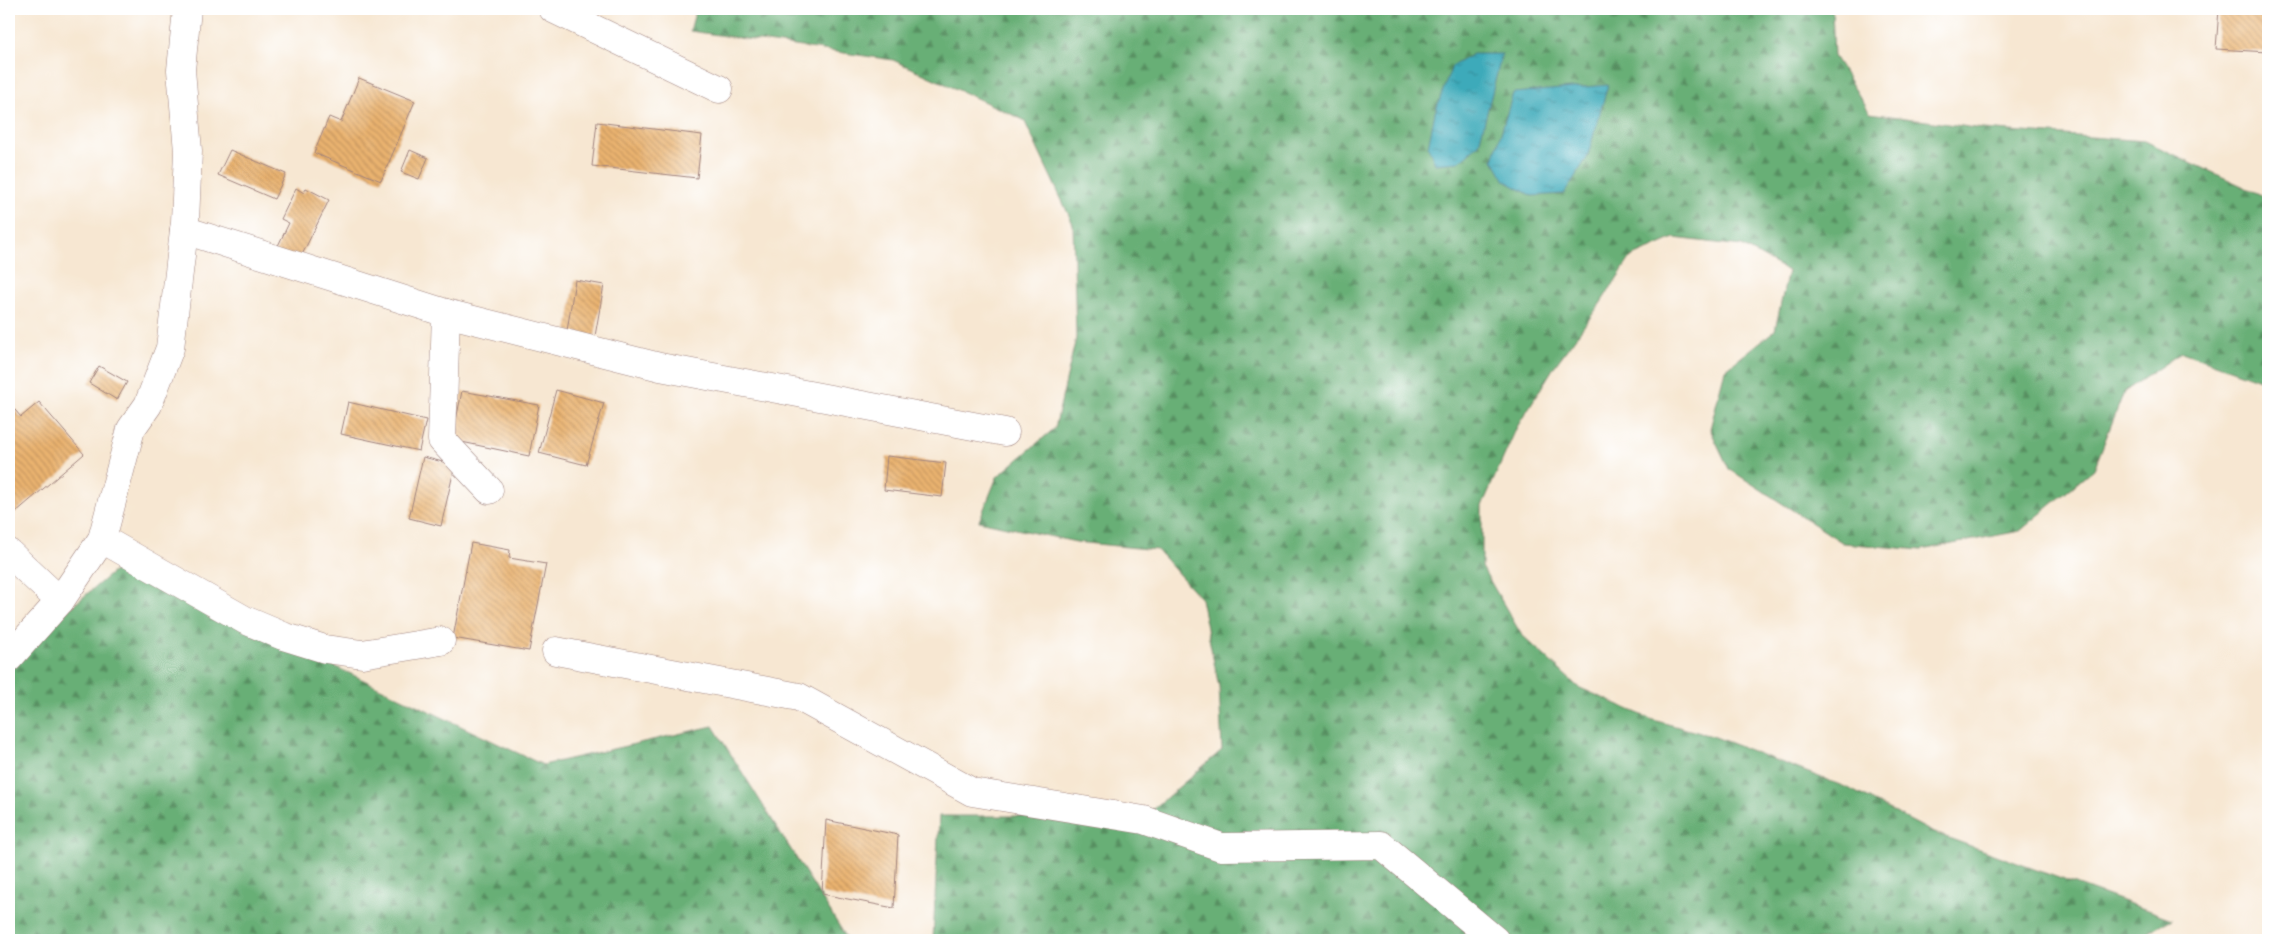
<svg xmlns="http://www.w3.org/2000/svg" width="2277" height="949" font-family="'Playpen Sans',sans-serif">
  <defs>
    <pattern id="forest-firs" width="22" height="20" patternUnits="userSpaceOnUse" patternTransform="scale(1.25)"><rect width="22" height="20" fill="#67af76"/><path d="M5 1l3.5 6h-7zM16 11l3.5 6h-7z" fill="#578e61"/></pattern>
    <pattern id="water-ripples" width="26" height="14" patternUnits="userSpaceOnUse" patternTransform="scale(1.25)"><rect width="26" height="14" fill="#3caaba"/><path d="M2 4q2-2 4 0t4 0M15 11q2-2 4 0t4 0" fill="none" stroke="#348a97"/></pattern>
    <pattern id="building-back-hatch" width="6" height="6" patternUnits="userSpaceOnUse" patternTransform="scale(1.25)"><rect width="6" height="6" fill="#eab370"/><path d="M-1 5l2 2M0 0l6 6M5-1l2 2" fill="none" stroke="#c0915c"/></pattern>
  </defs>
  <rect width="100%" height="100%" fill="#fff"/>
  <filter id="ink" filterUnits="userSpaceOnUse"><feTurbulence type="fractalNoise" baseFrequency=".02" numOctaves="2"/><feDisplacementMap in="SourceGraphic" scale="10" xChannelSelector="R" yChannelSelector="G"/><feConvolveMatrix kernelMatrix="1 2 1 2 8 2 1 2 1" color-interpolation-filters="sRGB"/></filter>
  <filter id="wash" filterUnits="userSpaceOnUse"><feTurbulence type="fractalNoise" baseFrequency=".0096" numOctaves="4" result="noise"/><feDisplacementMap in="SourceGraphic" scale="20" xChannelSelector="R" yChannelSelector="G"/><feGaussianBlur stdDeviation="1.12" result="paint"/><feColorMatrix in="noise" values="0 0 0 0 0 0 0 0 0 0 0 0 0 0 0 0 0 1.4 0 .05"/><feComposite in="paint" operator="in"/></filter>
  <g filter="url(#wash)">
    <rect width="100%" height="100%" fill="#f7e7d2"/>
    <g fill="url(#forest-firs)" stroke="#586750">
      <polygon points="696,9 1832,9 1834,56 1870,113 1983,129 2145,141 2268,198 2268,383 2182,352 2124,392 2094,469 2020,531 1921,550 1843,543 1729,469 1710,429 1725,370 1775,330 1788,271 1742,246 1674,238 1631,257 1600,304 1554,367 1517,427 1482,506 1482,567 1521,634 1578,687 1653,720 1715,737 1848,788 1932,832 2172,919 2134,940 933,940 939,816 1145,816 1222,750 1219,687 1201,599 1157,550 1076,542 979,521 997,477 1055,428 1076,338 1073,224 1024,120 893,60 690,31"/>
      <polygon points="121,565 543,765 713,726 848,940 9,940 9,660"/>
    </g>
    <g fill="url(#water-ripples)" stroke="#436472">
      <polygon points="1473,54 1502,54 1479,144 1459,162 1435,164 1428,147 1435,112 1452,66"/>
      <polygon points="1608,85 1587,158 1564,194 1532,196 1505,181 1493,160 1513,93"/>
    </g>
    <g id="blocks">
      <g fill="url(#building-back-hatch)">
        <polygon points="2219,9 2268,9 2268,52 2216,49"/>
        <polygon points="359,78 415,101 381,181 314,153 329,117 341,122"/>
        <polygon points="597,122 702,135 697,178 592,166"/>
        <polygon points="230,150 286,174 274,199 218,175"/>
        <polygon points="410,150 428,158 419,179 401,172"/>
        <polygon points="296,188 304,193 306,188 329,200 298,263 275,252 289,223 281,219"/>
        <polygon points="575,280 604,285 595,336 567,331"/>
        <polygon points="99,366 127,382 117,400 89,383"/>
        <polygon points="556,390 604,403 586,465 539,453"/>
        <polygon points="462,391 539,405 529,456 452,440"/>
        <polygon points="39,402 84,454 9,518 9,403 21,417"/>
        <polygon points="348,402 426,420 419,451 341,434"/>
        <polygon points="887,456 946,463 942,497 884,490"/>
        <polygon points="423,457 455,465 441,526 409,518"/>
        <polygon points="471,543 510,550 509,558 546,564 529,651 453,638"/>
        <polygon points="826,820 898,835 894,908 822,894"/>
      </g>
    </g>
  </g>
  <g filter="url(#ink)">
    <use href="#blocks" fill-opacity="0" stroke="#a0837e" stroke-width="1"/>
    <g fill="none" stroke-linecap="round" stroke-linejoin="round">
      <defs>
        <g id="minor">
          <polyline points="553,9 719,89"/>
          <polyline points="184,230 446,313 660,367 1005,432"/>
          <polyline points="446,313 442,440 489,490"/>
          <polyline points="102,539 245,620 283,636 325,649 362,654 441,641"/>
          <polyline points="9,553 60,601"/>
          <polyline points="556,651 799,697 972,792 1144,820 1221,847 1381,845 1495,940"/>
          <polyline points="9,658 60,601 102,539 131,429 148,405 170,348 185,222 188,151 181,70 187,9"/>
        </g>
      </defs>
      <use href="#minor" stroke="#a0837e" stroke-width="29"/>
      <use href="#minor" stroke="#fff" stroke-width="28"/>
    </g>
  </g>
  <rect width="2277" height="949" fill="none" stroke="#fff" stroke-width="30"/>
</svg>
